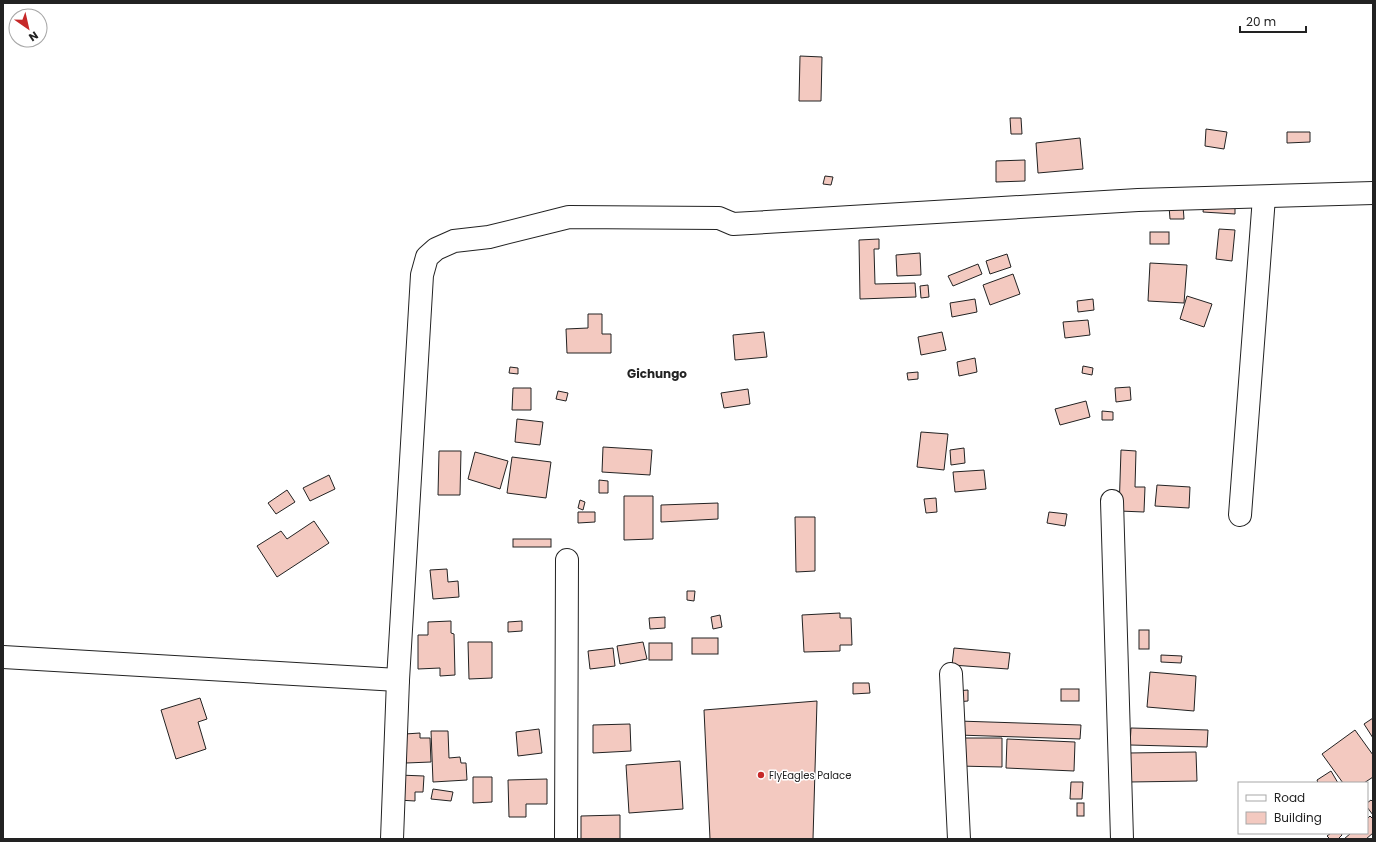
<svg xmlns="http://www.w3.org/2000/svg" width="1376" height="842" font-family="Poppins,sans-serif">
  <rect width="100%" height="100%" fill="#fff"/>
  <g fill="#f3c9c0" stroke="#222">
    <polygon points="800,56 822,57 821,101 799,101"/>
    <polygon points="1010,118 1021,118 1022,134 1011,134"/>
    <polygon points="1206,129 1227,132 1224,149 1205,146"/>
    <polygon points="1287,132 1310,132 1310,142 1287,143"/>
    <polygon points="1080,138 1083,169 1038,173 1036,143"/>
    <polygon points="1025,160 1025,181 996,182 996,161"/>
    <polygon points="825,176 833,177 831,185 823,184"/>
    <polygon points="1204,203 1235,204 1235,214 1203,212"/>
    <polygon points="1183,205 1184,219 1170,219 1169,206"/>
    <polygon points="1219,229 1235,230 1232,261 1216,259"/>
    <rect x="1150" y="232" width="19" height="12"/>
    <polygon points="879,239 879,249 874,249 875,284 915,283 916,297 860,299 859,240"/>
    <polygon points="920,253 921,275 897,276 896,255"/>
    <polygon points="1007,254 1011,267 990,274 986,261"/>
    <polygon points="1150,263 1187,265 1184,303 1148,301"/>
    <polygon points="978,264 982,274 953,286 948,276"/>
    <polygon points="1013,274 1020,294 990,305 983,285"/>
    <polygon points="928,285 929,297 921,298 920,286"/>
    <polygon points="1187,296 1212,304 1204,327 1180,319"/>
    <polygon points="975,299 977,312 952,317 950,303"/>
    <polygon points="1093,299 1094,310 1078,312 1077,301"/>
    <polygon points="588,314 602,314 602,334 611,334 611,353 567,353 566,329 588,328"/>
    <polygon points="1088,320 1090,335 1065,338 1063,322"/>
    <polygon points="764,332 767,357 735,360 733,335"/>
    <polygon points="942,332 946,350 921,355 918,337"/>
    <polygon points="975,358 977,372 959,376 957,362"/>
    <polygon points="1083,366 1093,368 1092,375 1082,373"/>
    <polygon points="510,367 518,368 518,374 509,373"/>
    <polygon points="918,372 918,379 908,380 907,373"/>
    <polygon points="1130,387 1131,400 1116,402 1115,388"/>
    <polygon points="513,388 531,388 531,410 512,410"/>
    <polygon points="748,389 750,404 724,408 721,393"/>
    <polygon points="558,391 568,393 566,401 556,399"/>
    <polygon points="1086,401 1090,417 1060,425 1055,409"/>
    <polygon points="1102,411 1113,412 1113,420 1102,420"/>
    <polygon points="517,419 543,422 540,445 515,442"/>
    <polygon points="921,432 948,434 944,470 917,467"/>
    <polygon points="603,447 652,450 650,475 602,472"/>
    <polygon points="964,448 965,463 951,465 950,450"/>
    <polygon points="1121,450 1136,451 1135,487 1145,487 1144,512 1119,511"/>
    <polygon points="439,451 461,451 460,495 438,495"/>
    <polygon points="475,452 508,461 500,489 468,479"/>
    <polygon points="512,457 551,462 546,498 507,493"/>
    <polygon points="984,470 986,489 955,492 953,472"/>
    <polygon points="329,475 335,489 310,501 303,488"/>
    <polygon points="599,480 608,481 608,493 599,493"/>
    <polygon points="1157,485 1190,487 1189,508 1155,506"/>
    <polygon points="287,490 295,502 276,514 268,503"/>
    <polygon points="624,496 653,496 653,539 624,540"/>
    <polygon points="936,498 937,512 926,513 924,499"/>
    <polygon points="580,500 585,502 583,510 578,508"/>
    <polygon points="718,503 718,519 661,522 661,505"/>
    <polygon points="578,512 595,512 595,522 578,523"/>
    <polygon points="1049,512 1067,514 1065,526 1047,523"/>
    <polygon points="795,517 815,517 815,571 796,572"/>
    <polygon points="314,521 329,543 277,577 257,546 281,531 287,539"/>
    <rect x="513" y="539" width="38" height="8"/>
    <polygon points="447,569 448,582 458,581 459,597 433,599 430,570"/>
    <polygon points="687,591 695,591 694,601 687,600"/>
    <polygon points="840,613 840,618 851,618 852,645 840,645 840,651 804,652 802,615"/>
    <polygon points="720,615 722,627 713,629 711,617"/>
    <polygon points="665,617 665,628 650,629 649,618"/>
    <polygon points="451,621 451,633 454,634 455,675 440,676 440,668 418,669 418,635 428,635 428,622"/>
    <polygon points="522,621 522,631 508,632 508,622"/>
    <rect x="1139" y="630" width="10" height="19"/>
    <rect x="692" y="638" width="26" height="16"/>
    <polygon points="468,642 492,642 492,678 469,679"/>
    <polygon points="643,642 647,659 620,664 617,646"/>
    <rect x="649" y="643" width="23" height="17"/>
    <polygon points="613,648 615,666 590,669 588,651"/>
    <polygon points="954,648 1010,653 1008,669 952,665"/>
    <polygon points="1161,655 1182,656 1181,663 1161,662"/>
    <polygon points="1150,672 1196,676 1194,711 1147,707"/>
    <polygon points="853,683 869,683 870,693 853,694"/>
    <rect x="1061" y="689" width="18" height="12"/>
    <polygon points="968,690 968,701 956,702 956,691"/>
    <polygon points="200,698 207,719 198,722 206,749 176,759 161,710"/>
    <polygon points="817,701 813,839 710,839 704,710"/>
    <polygon points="1373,718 1373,738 1364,724"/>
    <polygon points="958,721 1081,725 1080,739 958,735"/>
    <polygon points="630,724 631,751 593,753 593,725"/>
    <polygon points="1131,728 1208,730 1207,747 1130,745"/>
    <polygon points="539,729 542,753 518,756 516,732"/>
    <polygon points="1355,730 1373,755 1373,777 1364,783 1343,783 1322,754"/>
    <polygon points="431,731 448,731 449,758 460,757 461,763 466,763 467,780 433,782"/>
    <polygon points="420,733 420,738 430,738 431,762 406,763 405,734"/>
    <polygon points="959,738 1002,738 1002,767 958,766"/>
    <polygon points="1007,739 1075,742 1074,771 1006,768"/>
    <polygon points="1196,752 1197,781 1129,782 1129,753"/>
    <polygon points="680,761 683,809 629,813 626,765"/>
    <polygon points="1331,771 1338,783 1318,783 1317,780"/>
    <polygon points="399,775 424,776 423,792 415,792 415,801 398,800"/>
    <polygon points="473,777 492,777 492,802 473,803"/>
    <polygon points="547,779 547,804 526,804 526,817 509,817 508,780"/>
    <polygon points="1071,782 1083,782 1082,799 1070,799"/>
    <polygon points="433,789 453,792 451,801 431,799"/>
    <polygon points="1371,800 1373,802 1373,815 1367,807 1367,803"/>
    <rect x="1077" y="803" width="7" height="13"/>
    <polygon points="620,815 620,839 581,839 581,816"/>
    <polygon points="1370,816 1373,819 1373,833 1366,839 1344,839 1351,833 1367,833 1367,819"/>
    <polygon points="1331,833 1341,833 1342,835 1338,839 1330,839 1327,836"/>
  </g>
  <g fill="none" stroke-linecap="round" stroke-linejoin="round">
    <defs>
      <g id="minor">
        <polyline points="1112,501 1122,839"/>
        <polyline points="1240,515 1264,197"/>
        <polyline points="3,657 398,680"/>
        <polyline points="951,674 959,839"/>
        <polyline points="392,839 398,680 422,275 427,257 436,249 454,241 489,237 569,217 719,218 733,224 1138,200 1373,193"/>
        <polyline points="566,839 567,560"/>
      </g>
    </defs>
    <use href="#minor" stroke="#222" stroke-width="24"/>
    <use href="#minor" stroke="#fff" stroke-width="22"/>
  </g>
  <circle fill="#c62828" stroke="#fff" stroke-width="1.5" cx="761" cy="775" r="4"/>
  <g text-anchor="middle" stroke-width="3" stroke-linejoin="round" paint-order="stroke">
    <g font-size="10" fill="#222" stroke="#fff" text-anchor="start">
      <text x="769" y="779">FlyEagles Palace</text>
    </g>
    <g font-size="12" font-weight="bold" fill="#222" stroke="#fff">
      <text x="657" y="378">Gichungo</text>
    </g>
  </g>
  <rect width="1376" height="842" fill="none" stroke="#222222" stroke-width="8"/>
  <rect x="1238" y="782" width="130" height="52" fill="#ffffff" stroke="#a7a7a7"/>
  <rect x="1246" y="795" width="20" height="6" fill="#ffffff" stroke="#a7a7a7"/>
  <text x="1274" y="802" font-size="12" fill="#222222">Road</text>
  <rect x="1246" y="812" width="20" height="12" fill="#f3c9c0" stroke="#a7a7a7"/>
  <text x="1274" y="822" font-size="12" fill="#222222">Building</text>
  <g transform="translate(28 28) rotate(146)"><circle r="19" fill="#ffffff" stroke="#a7a7a7"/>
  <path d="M0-3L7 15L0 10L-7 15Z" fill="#c62828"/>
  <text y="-6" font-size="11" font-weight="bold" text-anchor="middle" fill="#222222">N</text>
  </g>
  <path d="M1240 26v6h66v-6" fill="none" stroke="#222222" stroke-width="2"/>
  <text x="1246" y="26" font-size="12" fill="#222222" stroke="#ffffff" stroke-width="3" paint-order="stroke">20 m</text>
</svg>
